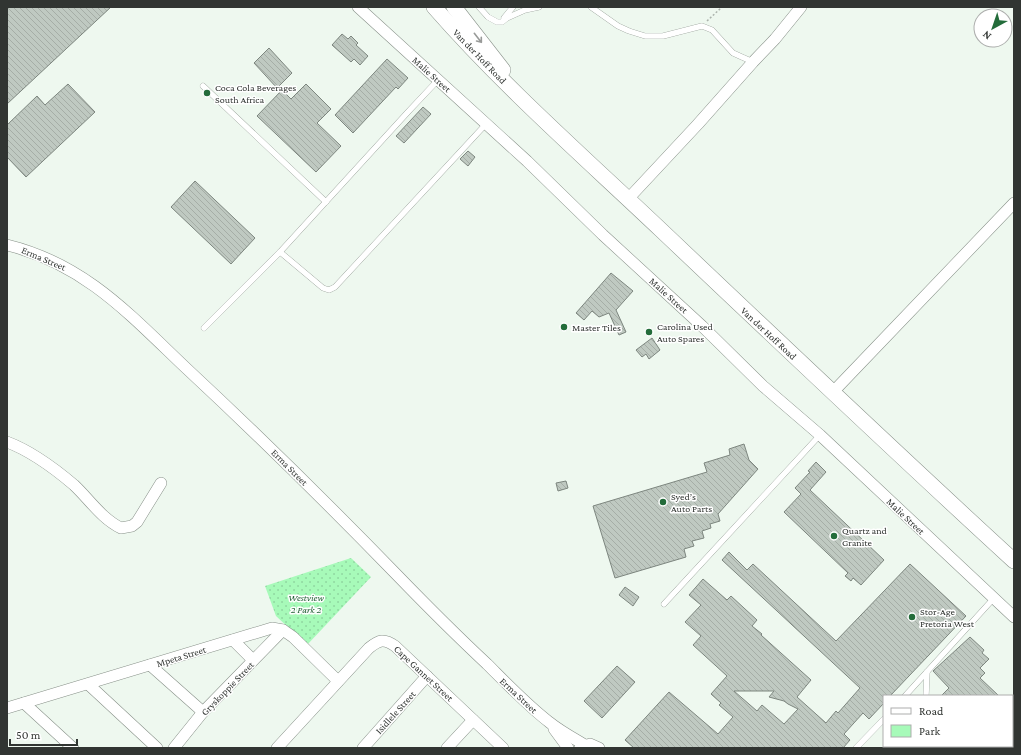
<svg xmlns="http://www.w3.org/2000/svg" width="1021" height="755" font-family="'Crimson Pro',serif">
  <defs>
    <pattern id="green-dots" width="8" height="8" patternUnits="userSpaceOnUse"><rect width="8" height="8" fill="#a7fab9"/><path d="M2 2h.1M6 6h.1" fill="none" stroke="#90d7a0" stroke-width="1.8" stroke-linecap="round"/></pattern>
    <pattern id="building-back-hatch" width="6" height="6" patternUnits="userSpaceOnUse"><rect width="6" height="6" fill="#bfc9c1"/><path d="M-1 5l2 2M0 0l6 6M5-1l2 2" fill="none" stroke="#a5ada6"/></pattern>
  </defs>
  <rect width="100%" height="100%" fill="#eef8ef"/>
  <polygon fill="url(#green-dots)" points="351,558 371,577 307,645 276,616 265,586"/>
  <g fill="url(#building-back-hatch)" stroke="#7d867f" fill-rule="evenodd">
    <polygon points="7,7 111,7 7,104"/>
    <polygon points="342,34 348,39 351,36 358,43 356,45 368,56 360,65 354,59 351,62 332,45"/>
    <polygon points="269,48 292,73 277,88 254,63"/>
    <polygon points="387,59 408,78 398,89 396,87 353,133 335,115"/>
    <polygon points="68,84 95,112 26,177 7,157 7,125 37,96 45,105"/>
    <polygon points="306,84 331,109 317,123 341,146 316,172 257,116 282,90 291,99"/>
    <polygon points="423,107 431,114 404,143 396,136"/>
    <polygon points="468,151 475,157 468,166 460,159"/>
    <polygon points="195,181 255,238 231,264 171,207"/>
    <polygon points="611,273 633,291 616,310 626,332 619,335 609,313 599,317 592,311 584,320 576,313"/>
    <polygon points="652,338 660,350 649,359 646,354 642,357 636,350"/>
    <polygon points="744,444 749,460 758,469 718,514 720,521 710,524 711,528 702,531 704,538 692,541 694,546 684,549 686,557 615,578 593,506 707,472 704,463 730,455 729,449"/>
    <polygon points="816,462 826,472 810,490 884,560 861,585 853,578 851,581 845,576 848,573 784,512 801,494 795,488 810,472 808,471"/>
    <polygon points="566,481 568,488 558,491 556,483"/>
    <path d="M729,552l18,18 6,-6 83,77 74,-77 56,52 -76,80h-6v7l-15,16 -6,-6 -19,21 6,6 -7,8h-209l-9,-8 44,-48 49,42 15,-17 -14,-12 2,-2 -10,-9 16,-18 -34,-31 8,-9 -16,-14 16,-17 -12,-10 14,-16 24,21 4,-4 26,24 -5,6 10,8 -1,1 50,45 -14,17 29,26 10,-12 2,2 22,-25 -138,-128zM734,691h40l-5,6 15,4 4,3 10,5 -14,15 -22,-19 -5,6z"/>
    <polygon points="625,587 639,597 633,606 619,595"/>
    <polygon points="970,637 984,650 982,653 989,659 980,668 985,673 980,678 999,696 941,696 949,688 933,671"/>
    <polygon points="617,666 635,682 602,718 584,701"/>
  </g>
  <g fill="none" stroke-linecap="round" stroke-linejoin="round">
    <defs>
      <g id="lane">
        <polyline points="479,7 488,17 497,22 502,22 507,18 525,10 539,7"/>
        <polyline points="591,7 618,26 629,31 645,36 663,36 702,26 712,30 733,53 753,62"/>
        <polyline points="504,18 513,7"/>
        <polyline points="203,86 326,202"/>
        <polyline points="280,252 323,288 329,290 335,287 486,124"/>
        <polyline points="204,328 280,252 407,113 438,80"/>
        <polyline points="664,604 820,435"/>
        <polyline points="905,696 994,598"/>
        <polyline points="926,696 927,672"/>
        <polyline points="856,748 884,719"/>
        <polyline points="893,748 895,746"/>
      </g>
      <g id="street">
        <polyline points="358,7 527,161 603,235 702,326 763,386 820,435 1014,617"/>
        <polyline points="628,199 698,124 753,62 775,39 801,7"/>
        <path d="M7,245c78,19 123,70 179,123 72,67 142,136 210,206 30,31 60,61 91,90 20,20 40,41 62,58 11,9 24,16 36,23"/>
        <polyline points="833,392 1014,203"/>
        <path d="M7,442c24,9 47,26 67,43 15,14 28,34 47,43l11,-2 5,-4 24,-39"/>
        <polyline points="233,640 253,660"/>
        <polyline points="150,665 203,712"/>
        <polyline points="88,684 157,748"/>
        <polyline points="24,703 73,748"/>
        <polyline points="7,708 272,628 283,630 293,637 338,681"/>
        <polyline points="554,729 568,748"/>
        <polyline points="174,748 203,712 283,630"/>
        <path d="M277,748l92,-100c10,-8 15,-10 26,-2l108,102"/>
        <polyline points="363,748 427,676"/>
        <polyline points="447,748 473,720"/>
        <polyline points="580,748 590,744 599,748"/>
      </g>
      <g id="secondary">
        <path d="M434,7c70,80 150,150 227,223 117,111 234,222 353,331"/>
        <polyline points="454,7 503,70"/>
      </g>
    </defs>
    <use href="#lane" stroke="#879088" stroke-width="6"/>
    <use href="#street" stroke="#879088" stroke-width="12"/>
    <use href="#secondary" stroke="#879088" stroke-width="16"/>
    <polyline stroke="#abb3ac" stroke-width="1.5" stroke-dasharray="2 2" stroke-linecap="butt" points="707,21 722,7"/>
    <use href="#lane" stroke="#fff" stroke-width="5.5"/>
    <use href="#street" stroke="#fff" stroke-width="11"/>
    <use href="#secondary" stroke="#fff" stroke-width="15"/>
  </g>
  <defs><path id="oneway-shaft" d="M-6 0H5M1.5-3L5.5 0L1.5 3" fill="none" stroke-width="1.6" stroke-linecap="round" stroke-linejoin="round"/></defs>
  <use stroke="#989a98" href="#oneway-shaft" transform="translate(478 38) rotate(52)"/>
  <g fill="#236c3a" stroke="#fff" stroke-width="1.5">
    <circle cx="207" cy="93" r="4"/>
    <circle cx="564" cy="327" r="4"/>
    <circle cx="649" cy="332" r="4"/>
    <circle cx="663" cy="502" r="4"/>
    <circle cx="834" cy="536" r="4"/>
    <circle cx="912" cy="617" r="4"/>
  </g>
  <g text-anchor="middle" stroke-width="3" stroke-linejoin="round" paint-order="stroke">
    <g font-size="10" fill="#313532" stroke="#fff">
      <text transform="translate(480 56) rotate(46)" y="4">Van der Hoff Road</text>
      <text transform="translate(432 74) rotate(42)" y="4">Malie Street</text>
      <text transform="translate(44 258) rotate(23)" y="4">Erma Street</text>
      <text transform="translate(669 295) rotate(42)" y="4">Malie Street</text>
      <text transform="translate(769 333) rotate(43)" y="4">Van der Hoff Road</text>
      <text transform="translate(290 467) rotate(45)" y="4">Erma Street</text>
      <text transform="translate(906 516) rotate(43)" y="4">Malie Street</text>
      <text transform="translate(181 656) rotate(-17)" y="4">Mpeta Street</text>
      <text transform="translate(424 673) rotate(43)" y="4">Cape Gannet Street</text>
      <text transform="translate(227 688) rotate(-46)" y="4">Gryskoppie Street</text>
      <text transform="translate(519 695) rotate(43)" y="4">Erma Street</text>
      <text transform="translate(395 712) rotate(-48)" y="4">Isidlele Street</text>
    </g>
    <g font-size="10" fill="#313532" stroke="#fff" text-anchor="start">
      <text x="215" y="91">Coca Cola Beverages<tspan x="215" dy="12">South Africa</tspan></text>
      <text x="657" y="330">Carolina Used<tspan x="657" dy="12">Auto Spares</tspan></text>
      <text x="572" y="331">Master Tiles</text>
      <text x="671" y="500">Syed’s<tspan x="671" dy="12">Auto Parts</tspan></text>
      <text x="842" y="534">Quartz and<tspan x="842" dy="12">Granite</tspan></text>
      <text x="920" y="615">Stor-Age<tspan x="920" dy="12">Pretoria West</tspan></text>
    </g>
    <g font-size="10" font-style="italic" fill="#236035" stroke="#fff">
      <text x="306" y="601">Westview<tspan x="306" dy="12">2 Park 2</tspan></text>
    </g>
  </g>
  <rect width="1021" height="755" fill="none" stroke="#313532" stroke-width="16"/>
  <rect x="883" y="695" width="130" height="52" fill="#ffffff" stroke="#adaead"/>
  <rect x="891" y="708" width="20" height="6" fill="#ffffff" stroke="#adaead"/>
  <text x="919" y="715" font-size="12" fill="#313532">Road</text>
  <rect x="891" y="725" width="20" height="12" fill="#a7fab9" stroke="#adaead"/>
  <text x="919" y="735" font-size="12" fill="#313532">Park</text>
  <g transform="translate(993 28) rotate(220)"><circle r="19" fill="#ffffff" stroke="#adaead"/>
  <path d="M0-3L7 15L0 10L-7 15Z" fill="#236c3a"/>
  <text y="-6" font-size="11" font-weight="bold" text-anchor="middle" fill="#313532">N</text>
  </g>
  <path d="M10 739v6h67v-6" fill="none" stroke="#313532" stroke-width="2"/>
  <text x="16" y="739" font-size="12" fill="#313532" stroke="#ffffff" stroke-width="3" paint-order="stroke">50 m</text>
</svg>
